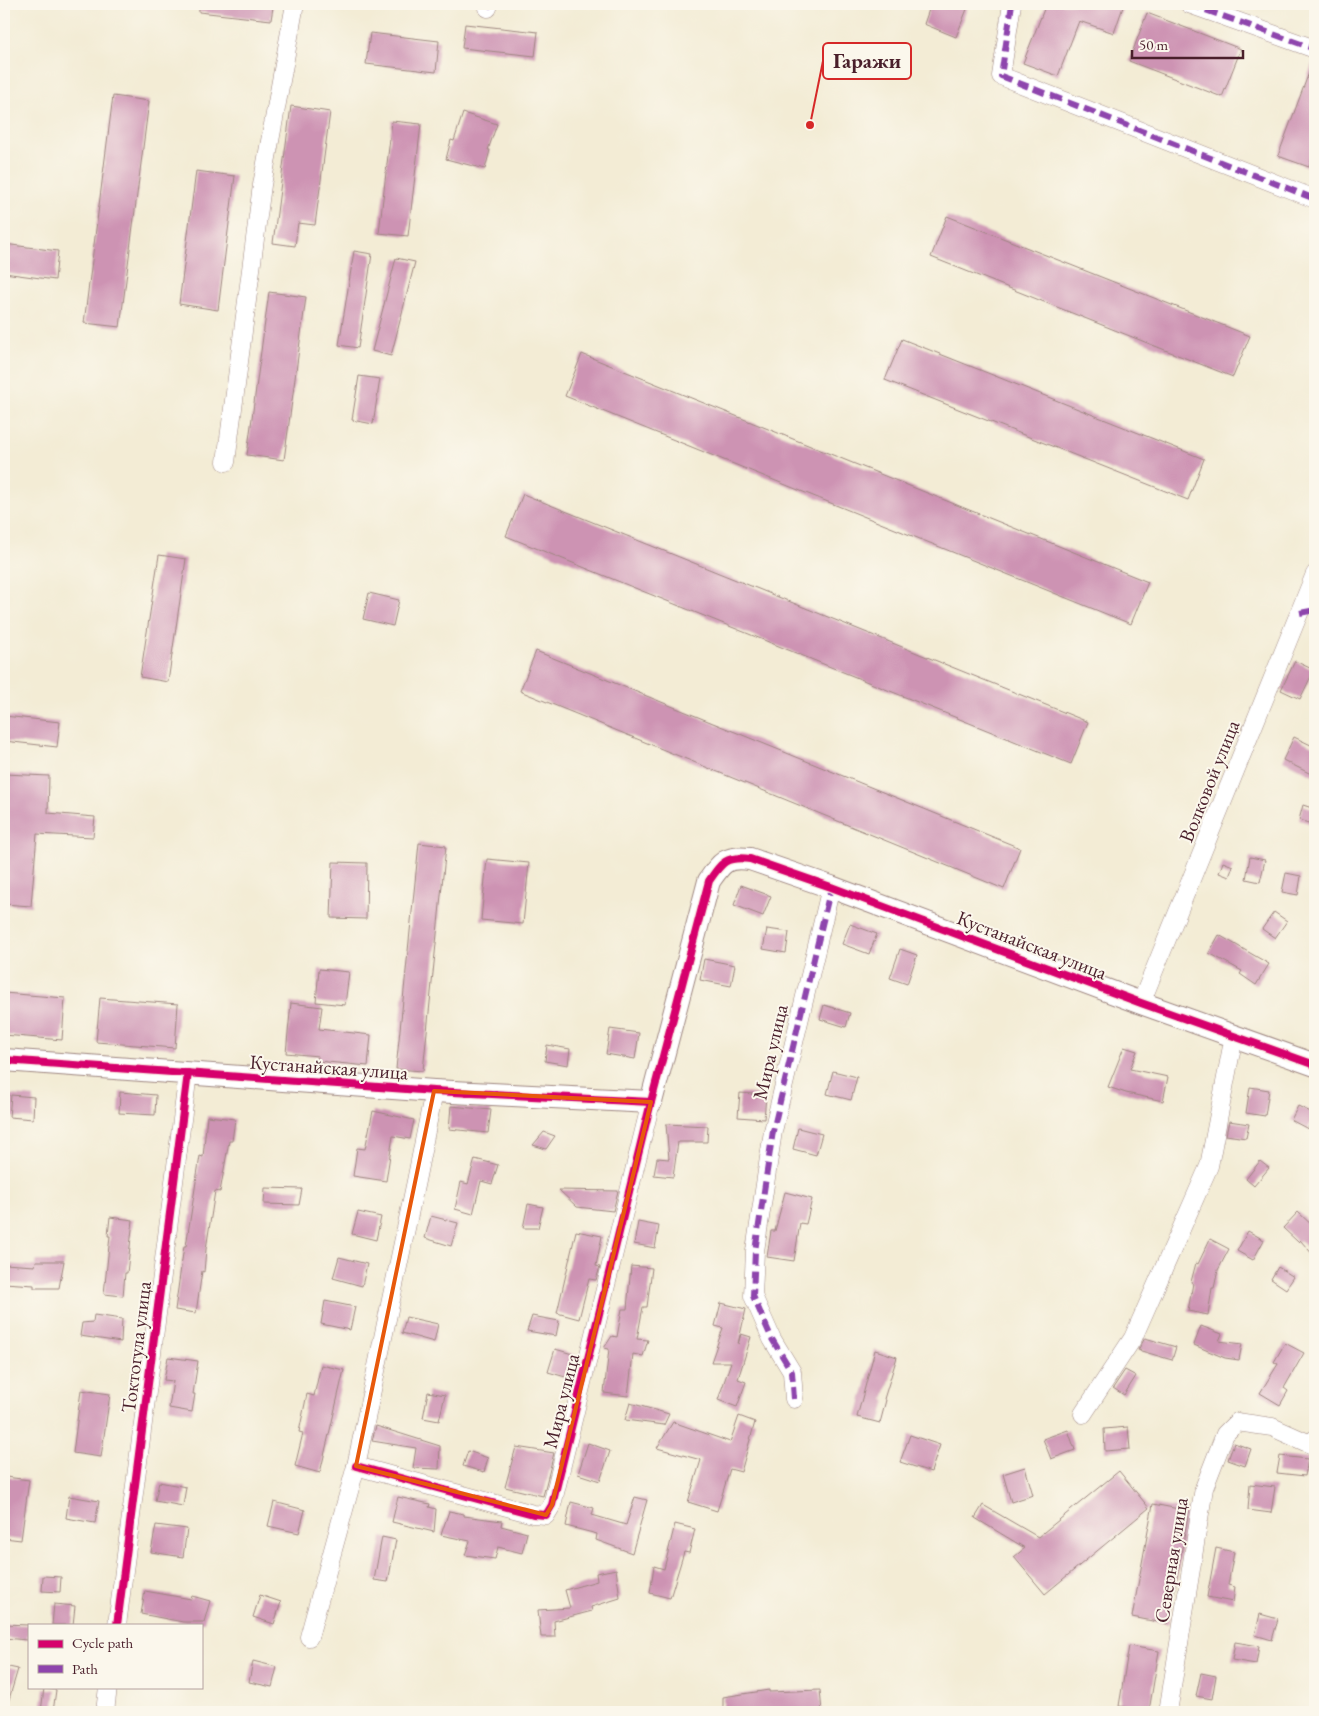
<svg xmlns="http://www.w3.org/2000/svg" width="1319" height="1716" font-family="'EB Garamond',serif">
  <rect width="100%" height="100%" fill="#fbf7ec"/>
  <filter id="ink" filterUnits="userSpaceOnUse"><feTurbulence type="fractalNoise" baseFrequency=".02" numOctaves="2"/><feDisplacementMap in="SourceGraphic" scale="10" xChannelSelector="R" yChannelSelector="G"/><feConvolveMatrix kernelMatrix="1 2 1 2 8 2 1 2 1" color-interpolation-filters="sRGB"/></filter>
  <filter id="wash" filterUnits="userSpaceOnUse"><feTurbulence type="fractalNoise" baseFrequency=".0096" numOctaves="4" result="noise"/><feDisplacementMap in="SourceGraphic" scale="20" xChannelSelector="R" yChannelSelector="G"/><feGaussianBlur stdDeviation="1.12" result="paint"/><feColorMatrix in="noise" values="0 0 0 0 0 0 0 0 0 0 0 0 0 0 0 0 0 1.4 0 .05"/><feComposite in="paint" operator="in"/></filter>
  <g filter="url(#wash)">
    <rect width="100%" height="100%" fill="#f3ecd5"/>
    <g id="blocks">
      <g fill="#cd93b3">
        <polygon points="199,4 250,4 273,7 271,20 199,12"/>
        <polygon points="931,4 969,4 956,37 924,24"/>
        <polygon points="1046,4 1124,4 1114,33 1079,21 1058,76 1023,63"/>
        <polygon points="1147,13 1241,49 1222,97 1129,61"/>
        <polygon points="465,24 538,32 535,56 462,48"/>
        <polygon points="370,33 439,41 436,72 366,64"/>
        <polygon points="1314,59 1315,60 1315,150 1309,167 1278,156"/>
        <polygon points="113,96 149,101 120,327 84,323"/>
        <polygon points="291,106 330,112 315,225 298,223 295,246 273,243"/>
        <polygon points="463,113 497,124 488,150 490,150 485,169 446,159 451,140 454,141"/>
        <polygon points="392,121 421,124 408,236 379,233"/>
        <polygon points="196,171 235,176 218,310 179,304"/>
        <polygon points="947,216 1250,336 1233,377 931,257"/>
        <polygon points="4,244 58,251 55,280 4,273"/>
        <polygon points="354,251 372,254 358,348 339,345"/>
        <polygon points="396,258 415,262 391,356 372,351"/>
        <polygon points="269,292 306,297 284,460 247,455"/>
        <polygon points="902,339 1204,459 1188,500 885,380"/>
        <polygon points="582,354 1148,582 1131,624 565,396"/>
        <polygon points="359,376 380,379 373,424 352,420"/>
        <polygon points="523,494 1088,722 1071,764 506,536"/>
        <polygon points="159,555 186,559 168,682 140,677"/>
        <polygon points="369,593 399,600 393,626 363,619"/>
        <polygon points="536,651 1020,848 1004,889 520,691"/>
        <polygon points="1295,661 1314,670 1300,699 1281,690"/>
        <polygon points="4,716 60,722 57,747 4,741"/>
        <polygon points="1294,737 1315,747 1315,776 1283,760"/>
        <polygon points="4,774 49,776 48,813 95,817 93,837 37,834 31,906 4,904"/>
        <polygon points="1303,805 1315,809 1315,825 1299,820"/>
        <polygon points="419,843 446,846 423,1071 396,1069"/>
        <polygon points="1250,857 1265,860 1260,882 1246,879"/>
        <polygon points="487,859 529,863 523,924 481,920"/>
        <polygon points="333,862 367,863 366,919 331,918"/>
        <polygon points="1223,862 1233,866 1229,877 1219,873"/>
        <polygon points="1286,873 1301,876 1298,895 1282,892"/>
        <polygon points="741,885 771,896 763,916 734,905"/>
        <polygon points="1274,912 1287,921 1275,938 1262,929"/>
        <polygon points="850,924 877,934 869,954 842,944"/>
        <polygon points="767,929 789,932 786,953 763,949"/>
        <polygon points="1219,935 1269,964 1256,985 1240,974 1242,971 1209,953"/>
        <polygon points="900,949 917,955 907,984 890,978"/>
        <polygon points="704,959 735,965 731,986 700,980"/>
        <polygon points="319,969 349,972 345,1005 316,1002"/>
        <polygon points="4,993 65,998 62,1040 4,1035"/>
        <polygon points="100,998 178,1004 175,1048 96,1042"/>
        <polygon points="291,1003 322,1007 319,1029 371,1035 368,1066 317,1061 318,1056 286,1053"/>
        <polygon points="824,1005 850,1013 846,1027 820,1019"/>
        <polygon points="610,1029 639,1033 635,1059 606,1054"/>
        <polygon points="547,1045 570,1049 568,1065 545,1061"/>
        <polygon points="1124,1047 1137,1051 1130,1069 1168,1077 1163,1101 1126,1093 1108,1087"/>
        <polygon points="833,1071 857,1077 851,1100 827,1094"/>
        <polygon points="1250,1087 1269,1090 1265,1116 1246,1113"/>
        <polygon points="120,1092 156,1095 155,1115 119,1113"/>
        <polygon points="740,1093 766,1095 764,1119 738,1117"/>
        <polygon points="11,1095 34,1097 33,1119 9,1117"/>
        <polygon points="451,1106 491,1110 488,1133 449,1129"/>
        <polygon points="1298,1106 1315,1114 1308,1129 1291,1120"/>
        <polygon points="373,1111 414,1120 410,1139 393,1136 386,1181 353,1176 357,1148 365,1149"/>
        <polygon points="207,1116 235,1119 232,1141 229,1141 220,1192 215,1191 206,1249 204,1272 202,1271 196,1313 175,1310 184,1246 186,1246 200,1156 203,1157"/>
        <polygon points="1229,1121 1249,1124 1246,1138 1226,1135"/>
        <polygon points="666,1124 708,1126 707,1142 678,1142 673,1177 654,1175 657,1158 669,1159"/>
        <polygon points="798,1128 822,1134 816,1155 793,1149"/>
        <polygon points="544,1132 555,1136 546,1149 533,1145"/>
        <polygon points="475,1159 498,1165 492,1184 481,1181 473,1214 455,1209 461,1182 468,1184"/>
        <polygon points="1260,1161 1269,1168 1254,1186 1246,1179"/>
        <polygon points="265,1188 302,1189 299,1205 264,1204"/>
        <polygon points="559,1190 618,1191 613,1211 577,1207"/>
        <polygon points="785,1192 812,1199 806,1224 800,1223 794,1261 767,1257 771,1231 775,1231"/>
        <polygon points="528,1204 543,1207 538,1228 523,1228"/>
        <polygon points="358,1212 381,1217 376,1240 352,1234"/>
        <polygon points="1298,1212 1315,1228 1315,1257 1300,1240 1298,1242 1283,1228"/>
        <polygon points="431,1216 458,1223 451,1246 425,1238"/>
        <polygon points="110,1217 133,1220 127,1273 125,1273 123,1296 104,1294 110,1236 108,1236"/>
        <polygon points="638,1222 659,1226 655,1248 634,1244"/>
        <polygon points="576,1231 602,1236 596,1266 600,1267 596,1280 589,1279 579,1319 557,1313"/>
        <polygon points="1248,1231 1264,1240 1253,1260 1237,1251"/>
        <polygon points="1210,1239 1229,1249 1218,1270 1214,1288 1212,1288 1208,1315 1188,1311 1193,1283 1191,1282 1196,1263 1198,1264"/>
        <polygon points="339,1257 367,1264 362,1286 333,1278"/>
        <polygon points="36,1261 64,1261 59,1288 34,1288 34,1285 4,1283 4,1264 35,1266"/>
        <polygon points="631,1266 652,1268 647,1307 643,1307 637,1339 648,1340 643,1356 633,1354 628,1396 604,1393 609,1349 604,1348 612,1336 617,1337 622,1309 627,1309"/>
        <polygon points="1278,1267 1294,1277 1286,1289 1271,1279"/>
        <polygon points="325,1301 355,1307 350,1330 321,1324"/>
        <polygon points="721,1303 746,1309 738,1344 741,1334 751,1337 738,1379 746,1382 737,1407 718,1400 731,1362 711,1362 723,1328 715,1326"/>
        <polygon points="94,1315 122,1319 121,1342 80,1336 82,1323 93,1322"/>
        <polygon points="532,1316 559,1321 556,1336 527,1331"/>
        <polygon points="406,1317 438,1324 434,1342 402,1333"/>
        <polygon points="1201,1326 1222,1334 1219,1341 1242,1344 1239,1360 1225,1358 1194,1345"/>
        <polygon points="1145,1338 1176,1347 1172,1360 1138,1350"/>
        <polygon points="1285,1343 1304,1353 1284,1388 1288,1391 1280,1405 1260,1393 1278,1364 1274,1362"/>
        <polygon points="555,1349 576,1355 569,1378 548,1372"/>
        <polygon points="875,1350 897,1357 884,1399 886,1400 880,1423 857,1417"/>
        <polygon points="168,1357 198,1361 193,1394 195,1394 192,1412 169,1408 173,1381 164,1380"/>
        <polygon points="321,1365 344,1370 320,1473 295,1466 303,1433 299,1432 307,1394 314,1396"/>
        <polygon points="1125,1370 1136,1376 1124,1395 1113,1388"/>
        <polygon points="81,1390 110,1394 101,1457 73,1453"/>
        <polygon points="428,1392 445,1395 439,1421 423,1418"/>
        <polygon points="630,1403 669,1414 664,1425 625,1420"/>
        <polygon points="739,1416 755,1422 741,1472 730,1469 717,1511 688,1502 701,1460 657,1448 673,1422 730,1442"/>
        <polygon points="376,1426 440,1446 439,1469 413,1468 416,1448 372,1441"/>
        <polygon points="1128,1427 1130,1449 1105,1451 1104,1429"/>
        <polygon points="1068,1430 1075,1450 1051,1459 1043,1439"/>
        <polygon points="910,1435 940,1445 931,1472 900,1462"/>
        <polygon points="588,1443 610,1451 600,1481 578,1474"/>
        <polygon points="1234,1443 1251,1449 1245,1466 1228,1460"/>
        <polygon points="516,1447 554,1453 543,1496 505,1487"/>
        <polygon points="468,1451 488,1458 484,1472 463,1466"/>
        <polygon points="1280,1456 1308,1459 1305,1476 1277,1473"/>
        <polygon points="1025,1467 1033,1495 1011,1502 1003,1474"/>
        <polygon points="1119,1471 1149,1508 1045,1594 1014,1557 1025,1548 975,1518 983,1505 1038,1537"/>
        <polygon points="6,1477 29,1480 21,1540 4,1538 4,1495"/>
        <polygon points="159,1482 186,1487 183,1506 155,1501"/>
        <polygon points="1250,1484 1275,1487 1271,1513 1248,1510"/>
        <polygon points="69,1496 99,1501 95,1523 66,1518"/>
        <polygon points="398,1497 430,1504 429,1507 436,1509 434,1532 392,1522"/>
        <polygon points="635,1497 647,1500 632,1553 596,1540 597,1534 566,1526 571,1502 594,1508 592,1515 626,1525"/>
        <polygon points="274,1502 305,1510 299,1533 268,1526"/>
        <polygon points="1153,1504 1189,1511 1168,1624 1132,1617"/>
        <polygon points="449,1511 464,1514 464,1516 502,1521 501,1526 527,1533 522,1553 498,1547 495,1559 465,1555 470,1541 441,1535"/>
        <polygon points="675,1524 695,1529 689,1553 684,1552 670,1598 650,1593 654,1566 664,1569"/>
        <polygon points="156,1525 187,1529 183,1557 151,1552"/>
        <polygon points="382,1537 396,1540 388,1582 374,1580"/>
        <polygon points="1216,1548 1234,1552 1228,1585 1235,1587 1233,1602 1207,1597"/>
        <polygon points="616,1569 620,1598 591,1607 592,1611 554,1621 555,1637 541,1637 538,1610 570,1608 565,1590 597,1581 596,1573"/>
        <polygon points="43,1576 61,1577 60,1592 42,1591"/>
        <polygon points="145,1591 191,1599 192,1596 210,1601 204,1622 183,1622 141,1614"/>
        <polygon points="260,1595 281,1602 274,1624 253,1617"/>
        <polygon points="54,1604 75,1606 73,1625 52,1625"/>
        <polygon points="1260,1614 1278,1619 1272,1640 1255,1635"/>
        <polygon points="4,1624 29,1625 27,1640 4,1638"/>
        <polygon points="1235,1642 1259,1646 1256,1664 1232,1660"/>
        <polygon points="1129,1646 1159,1651 1149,1711 1119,1706"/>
        <polygon points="253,1661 277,1667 272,1687 249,1682"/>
        <polygon points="4,1666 18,1669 7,1706 4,1706"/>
        <polygon points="1201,1673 1216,1676 1212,1699 1196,1696"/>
        <polygon points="44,1688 56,1690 53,1712 41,1712"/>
        <polygon points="769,1690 769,1692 820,1690 822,1712 723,1712 723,1697"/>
      </g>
    </g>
  </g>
  <g filter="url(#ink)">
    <use href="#blocks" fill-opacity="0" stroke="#9e8680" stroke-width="1"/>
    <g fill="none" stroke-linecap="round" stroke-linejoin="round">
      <defs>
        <g id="minor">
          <polyline points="1012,4 1001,76 1315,199"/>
          <polyline points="1189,4 1315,49"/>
          <polyline points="488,8 489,4"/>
          <polyline points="226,462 262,185 295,4"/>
          <polyline points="1141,1003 1315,574"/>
          <polyline points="794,1399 792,1372 772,1339 753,1296 755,1251 773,1131 831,887"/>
          <polyline points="1083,1414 1133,1338 1209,1166 1234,1036"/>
          <polyline points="356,1466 533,1514 546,1515 552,1505 651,1102"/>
          <polyline points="117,1625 188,1073"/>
          <polyline points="309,1637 356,1466 416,1181 434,1091"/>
          <polyline points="105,1712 108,1687"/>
          <polyline points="1168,1712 1204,1488 1225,1434 1237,1422 1272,1427 1310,1444 1315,1439"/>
        </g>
        <path id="tertiary" d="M4,1060l430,31 217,11 58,-221c13,-19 17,-25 41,-22l81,28 310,116 174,62"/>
      </defs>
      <use href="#minor" stroke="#9e8680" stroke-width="19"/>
      <use href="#tertiary" stroke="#9e8680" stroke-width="24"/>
      <use href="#minor" stroke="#fff" stroke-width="18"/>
      <use href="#tertiary" stroke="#fff" stroke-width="22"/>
      <g stroke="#8e44ad" stroke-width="6" stroke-dasharray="12 6" stroke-linecap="butt">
        <polyline points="1012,4 1001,76 1315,199"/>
        <polyline points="1189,4 1315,49"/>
        <polyline points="488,8 489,4"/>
        <polyline points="1300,613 1315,610"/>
        <polyline points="794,1399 792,1372 772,1339 753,1296 755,1251 773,1131 831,887"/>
      </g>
      <defs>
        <g id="cycleway">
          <polyline points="4,1060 434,1091 651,1102"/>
          <path d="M356,1466l177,48 13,1 6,-10 99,-403 58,-221c13,-19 17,-25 41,-22l81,28 310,116 174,62"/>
          <polyline points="117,1625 188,1073"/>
        </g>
      </defs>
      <use href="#cycleway" stroke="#fbf7ec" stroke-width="11"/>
      <use href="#cycleway" stroke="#d6006c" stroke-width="8"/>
    </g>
  </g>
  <path fill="none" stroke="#e8590c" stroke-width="4" stroke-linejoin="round" d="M434,1091l217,11 -99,403 -6,10 -190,-49z"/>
  <g text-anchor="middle" stroke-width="4" stroke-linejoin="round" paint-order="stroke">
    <g font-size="20" fill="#4a1f2b" stroke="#fbf7ec">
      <text transform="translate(1209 781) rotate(-68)" y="7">Волковой улица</text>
      <text transform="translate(1032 945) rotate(21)" y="7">Кустанайская улица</text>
      <text transform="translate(770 1052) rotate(-77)" y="7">Мира улица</text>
      <text transform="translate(329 1067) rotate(4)" y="7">Кустанайская улица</text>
      <text transform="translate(136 1347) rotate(-83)" y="7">Токтогула улица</text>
      <text transform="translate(561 1401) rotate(-76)" y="7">Мира улица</text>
      <text transform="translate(1171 1560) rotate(-81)" y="7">Северная улица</text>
    </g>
  </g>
  <path fill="none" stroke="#d62828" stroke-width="2" d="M810 125L823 61"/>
  <circle fill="#d62828" stroke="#fbf7ec" stroke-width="2" cx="810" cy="125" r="5"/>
  <rect fill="#fbf7ec" stroke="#d62828" stroke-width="2" x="823" y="43" width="88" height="36" rx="5"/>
  <g font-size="21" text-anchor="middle" font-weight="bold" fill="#4a1f2b">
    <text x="867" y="68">Гаражи</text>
  </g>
  <rect width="1319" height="1716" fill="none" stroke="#fbf7ec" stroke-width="20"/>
  <rect x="28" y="1624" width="175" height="65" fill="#fbf7ec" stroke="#b4a19f"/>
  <rect x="38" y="1640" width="25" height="8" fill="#d6006c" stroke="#b4a19f"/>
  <text x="72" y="1648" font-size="15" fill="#4a1f2b">Cycle path</text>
  <rect x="38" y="1665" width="25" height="8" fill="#8e44ad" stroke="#b4a19f"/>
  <text x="72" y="1674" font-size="15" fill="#4a1f2b">Path</text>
  <path d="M1132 50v8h111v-8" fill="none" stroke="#4a1f2b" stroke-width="2.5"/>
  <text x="1139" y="50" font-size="15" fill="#4a1f2b" stroke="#fbf7ec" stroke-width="4" paint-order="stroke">50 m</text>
</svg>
